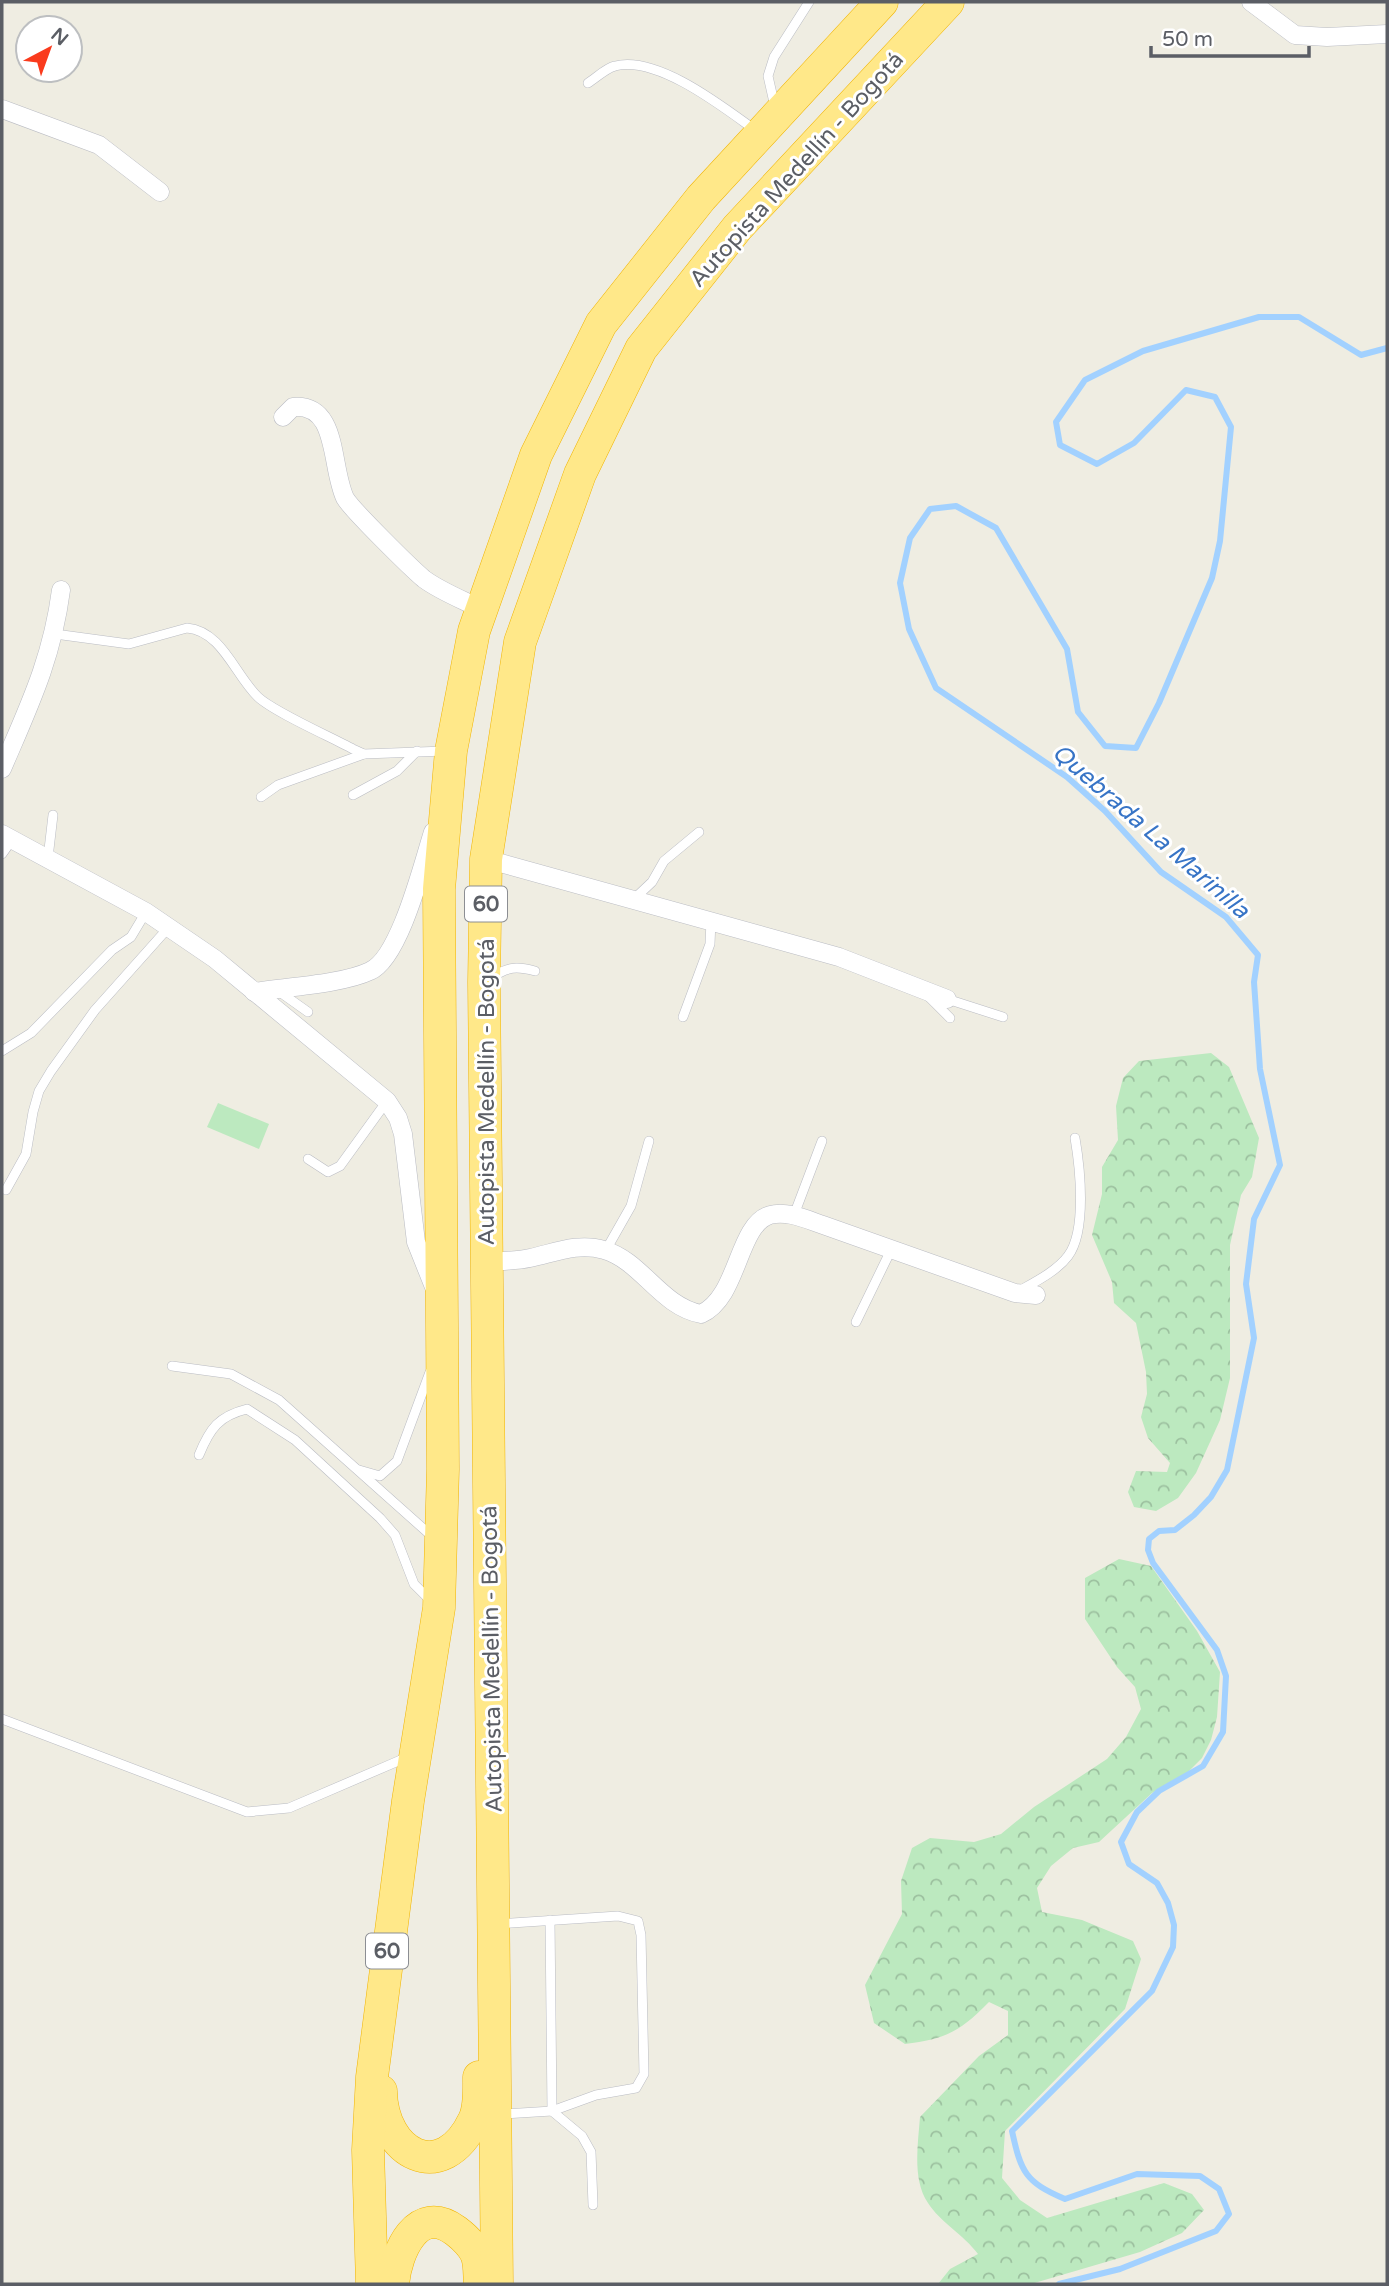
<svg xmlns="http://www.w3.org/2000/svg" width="1389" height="2286" font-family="'Varela Round',sans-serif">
  <defs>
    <pattern id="forest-crowns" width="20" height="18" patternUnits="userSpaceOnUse" patternTransform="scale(1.75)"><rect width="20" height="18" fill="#bce9bf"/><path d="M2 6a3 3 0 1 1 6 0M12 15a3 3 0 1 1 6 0" fill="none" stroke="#9cc09f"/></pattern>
  </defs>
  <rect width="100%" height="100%" fill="#efede2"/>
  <g fill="url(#forest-crowns)">
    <polygon points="1211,1053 1229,1067 1259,1138 1252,1177 1241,1195 1230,1245 1230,1378 1220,1420 1196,1473 1178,1498 1156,1511 1134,1507 1128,1492 1136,1471 1167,1472 1170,1463 1148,1438 1141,1417 1147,1394 1146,1372 1136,1323 1114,1303 1112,1282 1092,1235 1102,1194 1102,1167 1118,1140 1116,1106 1123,1078 1139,1061"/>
    <path d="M1119,1559l32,7 46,65 23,41 -3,45 -6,23 -9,18 -14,14 -36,21 -53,49 -26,6 -22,18 -14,22 5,24 40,8 51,21 8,18 -16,50 -120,122 -3,47 18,22 27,18 117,-35 28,11 12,16 -22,23 -42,19 -109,32h-93l12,-15 28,-15c-14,-19 -38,-32 -50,-51 -16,-23 -10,-59 -8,-86l59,-61 29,-21v-24l-19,-9c-29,30 -44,37 -84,42l-31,-21 -9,-38 37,-71 -1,-33 11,-33 18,-10 44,4 27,-8 33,-27 73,-48 19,-22 15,-28 -6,-22 -18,-20 -32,-48v-41z"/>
  </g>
  <polygon fill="#bce9bf" points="218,1103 269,1124 259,1149 207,1127"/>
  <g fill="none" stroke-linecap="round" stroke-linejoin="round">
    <path stroke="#a2d1ff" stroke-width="6" d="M1059,2284l61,-15 96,-38 13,-17 -10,-25 -19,-13 -63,-2 -72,25c-40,-17 -44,-27 -53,-68l140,-140 21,-44 1,-22 -6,-22 -11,-20 -28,-19 -8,-22 16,-30 22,-21 44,-25 20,-34 3,-56 -9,-26 -64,-87 -5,-13 1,-11 10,-8 16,-1 19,-15 17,-18 16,-27 27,-132 -8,-54 8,-65 26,-54 -20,-96 -6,-87 4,-27 -32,-38 -65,-45 -56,-61 -38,-34 -131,-89 -27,-59 -9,-46 10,-45 20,-29 26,-3 40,22 71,121 11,63 27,34 31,2 23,-45 53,-125 8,-37 11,-114 -16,-30 -29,-7 -52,53 -37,21 -37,-19 -4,-23 29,-42 58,-29 116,-34h40l62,38 26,-7"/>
    <defs>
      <g id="lane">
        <path d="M588,83c8,-5 18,-15 27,-17 42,-11 108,41 140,64"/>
        <polyline points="775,107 768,76 774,57 809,2"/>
        <path d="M55,634l74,10 58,-16c35,3 48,47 71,69 16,15 73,40 95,52l11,5 81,-3"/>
        <polyline points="353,795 397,771 417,751"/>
        <polyline points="261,797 278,785 364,754"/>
        <polyline points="2,854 12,840"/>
        <polyline points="48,858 53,815"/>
        <polyline points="634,899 652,882 664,861 699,832"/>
        <path d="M492,977c16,-10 24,-11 43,-6"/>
        <polyline points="277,990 308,1012"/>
        <polyline points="927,995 950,1018"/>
        <polyline points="947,999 1003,1017"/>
        <polyline points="683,1017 710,944 711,920"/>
        <polyline points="2,1051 31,1033 112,950 131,937 146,912"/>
        <polyline points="308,1159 328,1172 340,1166 387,1101"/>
        <polyline points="6,1190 26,1154 33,1112 39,1091 51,1071 95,1010 169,927"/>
        <polyline points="794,1215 822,1141"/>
        <polyline points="606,1250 631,1206 649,1141"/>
        <path d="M1019,1291c16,-9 38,-20 49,-35 19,-25 12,-89 7,-118"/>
        <polyline points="856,1322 891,1250"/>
        <polyline points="172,1366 231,1374 279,1400 435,1539"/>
        <path d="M199,1455c11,-27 20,-39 48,-46l48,31 85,78 15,17 19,49 16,16"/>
        <polyline points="359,1470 380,1476 397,1461 430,1372"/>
        <polyline points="2,1719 247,1812 289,1808 410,1756"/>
        <polyline points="550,1920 552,2111 582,2136 591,2152 593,2205"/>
        <polyline points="498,1924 618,1916 638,1921 641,1935 644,2074 636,2088 596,2095 552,2111 502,2114"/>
      </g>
      <g id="street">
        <polyline points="1251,2 1295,35 1327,37 1387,34"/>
        <polyline points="2,109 99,145 160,192"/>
        <path d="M283,417l10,-10c46,-4 37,59 52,91 7,12 66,70 79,81 16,12 39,21 57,30"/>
        <path d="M2,769c27,-63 50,-110 59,-179"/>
        <polyline points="2,834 146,912 215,959 387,1101 398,1118 403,1134 416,1242 434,1287"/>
        <polyline points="486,859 839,957 947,999"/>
        <path d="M254,992c32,-5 89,-8 116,-21 30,-13 53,-108 63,-139"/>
        <path d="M487,1262c14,-1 29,-1 43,-4 24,-5 48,-16 74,-8 38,11 56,56 97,64 38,-17 36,-89 69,-99 17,-5 38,5 53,10l192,68 21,2"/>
      </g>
      <g id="highway">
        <path d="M381,2091c1,63 61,96 93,29 6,-12 5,-29 5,-43"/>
        <polyline points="372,2284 368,2150 372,2077 408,1801 439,1608 443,1469 439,889 451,751 474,631 536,455 601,324 701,198 882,2"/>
        <path d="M393,2284c3,-32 24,-82 63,-53 8,6 18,16 21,25 3,9 2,20 3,28"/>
        <polyline points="497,2284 484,982 486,859 520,642 580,474 641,349 737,228 948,2"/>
      </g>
    </defs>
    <use href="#lane" stroke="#babcc3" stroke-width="10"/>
    <use href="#street" stroke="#babcc3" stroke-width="19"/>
    <use href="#highway" stroke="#f1b400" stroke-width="33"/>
    <use href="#lane" stroke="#fff" stroke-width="9"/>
    <use href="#street" stroke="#fff" stroke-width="18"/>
    <use href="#highway" stroke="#ffe889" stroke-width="32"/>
  </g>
  <g text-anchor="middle" stroke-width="6" stroke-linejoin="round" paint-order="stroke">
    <g fill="#fff" stroke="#8c8e93" stroke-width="2">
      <rect x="465" y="886.5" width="42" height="35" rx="5"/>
      <rect x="366" y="1933.5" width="42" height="35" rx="5"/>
    </g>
    <g font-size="21" font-weight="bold" fill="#5b5e65">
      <text x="486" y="911">60</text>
      <text x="387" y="1958">60</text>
    </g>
    <g font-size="23" fill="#5b5e65" stroke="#fff">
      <text transform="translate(796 169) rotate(-48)" y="8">Autopista Medellín - Bogotá</text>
      <text transform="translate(486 1092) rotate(-90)" y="8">Autopista Medellín - Bogotá</text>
      <text transform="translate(491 1659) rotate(-91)" y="8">Autopista Medellín - Bogotá</text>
    </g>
    <g font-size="24" font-style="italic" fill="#3774c6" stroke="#fff">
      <text transform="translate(1151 831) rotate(41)" y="8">Quebrada La Marinilla</text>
    </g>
  </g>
  <rect width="1389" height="2286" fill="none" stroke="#5b5e65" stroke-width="7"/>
  <g transform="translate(49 49) rotate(41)"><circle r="33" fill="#ffffff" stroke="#bdbfc1" stroke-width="2"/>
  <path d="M0-5L12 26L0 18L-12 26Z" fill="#fa3b1d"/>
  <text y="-10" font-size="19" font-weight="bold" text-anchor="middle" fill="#5b5e65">N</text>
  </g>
  <path d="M1151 46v10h158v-10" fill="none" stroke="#5b5e65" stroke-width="3.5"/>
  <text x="1162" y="46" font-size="21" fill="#5b5e65" stroke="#ffffff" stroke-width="5" paint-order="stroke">50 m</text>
</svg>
